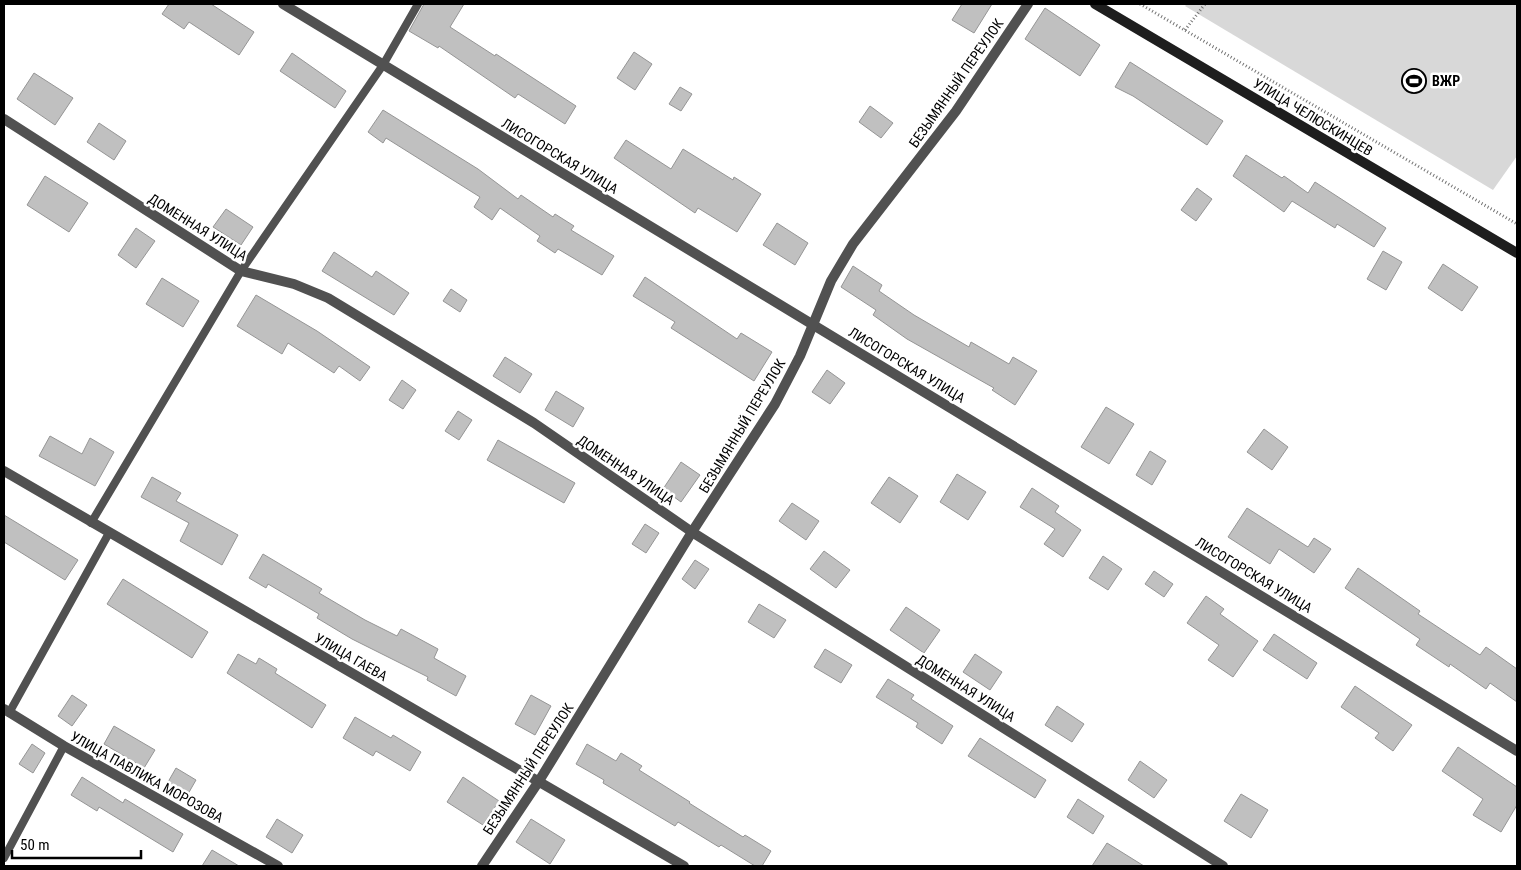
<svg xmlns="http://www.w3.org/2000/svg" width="1521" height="870" font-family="'Roboto Condensed',sans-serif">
  <rect width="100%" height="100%" fill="#fff"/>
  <polygon fill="#d8d8d8" points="1187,4 1517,4 1517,156 1493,190 1185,6"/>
  <g fill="#c0c0c0" stroke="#959595">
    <polygon points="169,4 211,4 254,32 239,55 189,22 184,29 162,14"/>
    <polygon points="424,4 464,4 450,27 495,56 496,54 576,106 565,124 518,94 515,98 439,46 438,48 409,31"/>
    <polygon points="962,4 992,4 974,33 952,20"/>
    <polygon points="1045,8 1100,45 1080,76 1025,39"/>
    <polygon points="634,52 652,64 635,90 617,78"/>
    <polygon points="292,53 346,91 335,108 280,71"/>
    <polygon points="1130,62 1223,121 1207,145 1133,96 1115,87"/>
    <polygon points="34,73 73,98 55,125 17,99"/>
    <polygon points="680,87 692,94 681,111 669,104"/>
    <polygon points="870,106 893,123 881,138 859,122"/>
    <polygon points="383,110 478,169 518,199 521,195 553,217 555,214 574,226 571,230 614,256 602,275 558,249 555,253 537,241 540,236 500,208 492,220 474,207 480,197 386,138 383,143 368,132"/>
    <polygon points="99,123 126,141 114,160 87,142"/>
    <polygon points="626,140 671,169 683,149 733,180 734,177 761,194 737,232 698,208 695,213 614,158"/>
    <polygon points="1246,155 1282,178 1284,176 1308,193 1315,182 1386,228 1374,247 1337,224 1335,228 1292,201 1284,212 1233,176"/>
    <polygon points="45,176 88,203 69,232 27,205"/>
    <polygon points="1197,188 1212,199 1196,221 1181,210"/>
    <polygon points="226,209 253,227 241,245 213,227"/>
    <polygon points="777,223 808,243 795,265 763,245"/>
    <polygon points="136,228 155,241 136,268 118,255"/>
    <polygon points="1383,251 1402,262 1386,290 1367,279"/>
    <polygon points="334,252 372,277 376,271 409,293 394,315 322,271"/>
    <polygon points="1443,264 1478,287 1462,311 1428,288"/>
    <polygon points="853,266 882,285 879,291 914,315 969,347 971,342 1009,364 1013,357 1037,371 1015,405 992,390 994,388 907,339 873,315 876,310 841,287"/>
    <polygon points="645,277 737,339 741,333 772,352 754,381 671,328 675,322 633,296"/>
    <polygon points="162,278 199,301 183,327 146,304"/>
    <polygon points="451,289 467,300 460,312 443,301"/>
    <polygon points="256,295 317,331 370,367 360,381 339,366 334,373 288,343 282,354 237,326"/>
    <polygon points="505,357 532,374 520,393 493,376"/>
    <polygon points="827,370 845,383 830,404 812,392"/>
    <polygon points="402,380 416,390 403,409 389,400"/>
    <polygon points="556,391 584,408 573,427 545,410"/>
    <polygon points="1106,407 1134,424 1109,464 1081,447"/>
    <polygon points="458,411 472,420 459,440 445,431"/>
    <polygon points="1264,429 1288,447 1272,470 1247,452"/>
    <polygon points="50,436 82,454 90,438 114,452 95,486 39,456"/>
    <polygon points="498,440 575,483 564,503 487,460"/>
    <polygon points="1150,451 1166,461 1152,485 1136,475"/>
    <polygon points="681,462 700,475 681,502 663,489"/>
    <polygon points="957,474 986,492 968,520 940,502"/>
    <polygon points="152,477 181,493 176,501 238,535 222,565 180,541 189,523 141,497"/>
    <polygon points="889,477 918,496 900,523 871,503"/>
    <polygon points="1032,488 1059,506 1055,512 1081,530 1063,557 1044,544 1055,529 1020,507"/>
    <polygon points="792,503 819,521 806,540 779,521"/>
    <polygon points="1247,508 1308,547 1314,538 1331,549 1314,573 1279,549 1270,564 1228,537"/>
    <polygon points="4,515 78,560 65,580 4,542"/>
    <polygon points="645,524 659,533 646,553 632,544"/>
    <polygon points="824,551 850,570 836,588 810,569"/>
    <polygon points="263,554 322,589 319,593 365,620 397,636 401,629 438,649 434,658 466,676 456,696 427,680 428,677 352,639 317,618 319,614 268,584 266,588 249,578"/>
    <polygon points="1103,556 1122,569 1108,590 1089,578"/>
    <polygon points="695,560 709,569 695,589 682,579"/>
    <polygon points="1358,568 1420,611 1418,614 1480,655 1486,647 1517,669 1517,702 1490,683 1486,689 1450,664 1449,667 1416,645 1420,639 1345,588"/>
    <polygon points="1154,571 1173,584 1164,597 1145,584"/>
    <polygon points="123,579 208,632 192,658 107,604"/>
    <polygon points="1206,596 1224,609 1220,614 1258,641 1233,677 1208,660 1219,645 1187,623"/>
    <polygon points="759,604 786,620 774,638 748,622"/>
    <polygon points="906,607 940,630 924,653 890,630"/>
    <polygon points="1274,634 1317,663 1307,679 1263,650"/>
    <polygon points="825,649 852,665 841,683 814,667"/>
    <polygon points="238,654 256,664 259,658 277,669 275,673 326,705 312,728 227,673"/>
    <polygon points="975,654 1002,672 990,690 963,672"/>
    <polygon points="888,679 914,695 911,699 953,726 942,744 916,727 918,723 876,697"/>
    <polygon points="1355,686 1412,725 1393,751 1375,738 1379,733 1341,707"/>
    <polygon points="72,695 87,705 72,726 58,716"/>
    <polygon points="531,695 551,706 535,735 515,724"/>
    <polygon points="1057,706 1084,724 1072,742 1045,725"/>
    <polygon points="355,717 391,738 393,735 421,752 410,771 376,751 373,756 343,738"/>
    <polygon points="114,726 155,750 144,768 104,744"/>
    <polygon points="980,738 1046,780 1035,798 968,756"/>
    <polygon points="32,744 45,753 33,773 19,764"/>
    <polygon points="587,744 616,761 621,753 642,766 639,770 690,802 689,803 743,837 745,835 771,851 762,866 755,866 721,845 719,847 678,822 675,826 603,783 604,780 576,764"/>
    <polygon points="1458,747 1517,787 1517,805 1501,832 1473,815 1483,799 1442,771"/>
    <polygon points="1140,761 1167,780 1154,798 1128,780"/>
    <polygon points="176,768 196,780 188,794 168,782"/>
    <polygon points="82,777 123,803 125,799 183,834 173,852 99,807 97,811 71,795"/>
    <polygon points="463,777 499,801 483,825 447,802"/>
    <polygon points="1241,794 1268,810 1251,838 1224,821"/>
    <polygon points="1078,799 1104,816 1093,834 1067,817"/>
    <polygon points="277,819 303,835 292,853 266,837"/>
    <polygon points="531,819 565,840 550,864 516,842"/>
    <polygon points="1107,843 1144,866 1092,866"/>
    <polygon points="212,850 239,866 202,866"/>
  </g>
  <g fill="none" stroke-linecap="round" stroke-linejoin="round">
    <g stroke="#737373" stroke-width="3" stroke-dasharray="1 2.5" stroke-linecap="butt">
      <polyline points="1140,4 1517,224"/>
      <polyline points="1185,30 1205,4"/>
    </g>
    <g stroke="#515151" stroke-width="8">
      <polyline points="91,523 241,271 383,65 418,4"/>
      <polyline points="9,713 109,533"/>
      <polyline points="4,858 64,746"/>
    </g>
    <g stroke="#515151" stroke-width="10">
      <polyline points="283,4 1517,751"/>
      <polyline points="4,119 241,271 294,284 328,298 534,423 692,532 1223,866"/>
      <polyline points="4,471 684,866"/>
      <polyline points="4,709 64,746 278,866"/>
      <polyline points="482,866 539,781 692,532 775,404 800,356 831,281 853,244 956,111 1028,4"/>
    </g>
    <polyline stroke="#1e1e1e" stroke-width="10" points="1095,4 1517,253"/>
  </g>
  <defs>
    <symbol id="stadium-ring" viewBox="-11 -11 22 22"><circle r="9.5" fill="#fff" stroke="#000" stroke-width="1.5"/><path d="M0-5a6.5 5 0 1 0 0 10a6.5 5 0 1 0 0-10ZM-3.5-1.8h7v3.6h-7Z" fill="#000"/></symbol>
  </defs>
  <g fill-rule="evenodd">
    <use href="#stadium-ring" x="1400" y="67" width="28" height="28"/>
  </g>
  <g text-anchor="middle" stroke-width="5" stroke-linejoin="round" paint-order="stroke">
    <g font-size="14" font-weight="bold" fill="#000" stroke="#fff" text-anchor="start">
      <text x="1432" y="86">ВЖР</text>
    </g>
    <g font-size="14" fill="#000" stroke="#fff">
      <text transform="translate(956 83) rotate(-55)" y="5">БЕЗЫМЯННЫЙ ПЕРЕУЛОК</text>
      <text transform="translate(1313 117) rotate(31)" y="5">УЛИЦА ЧЕЛЮСКИНЦЕВ</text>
      <text transform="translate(560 156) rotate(31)" y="5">ЛИСОГОРСКАЯ УЛИЦА</text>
      <text transform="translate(198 227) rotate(32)" y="5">ДОМЕННАЯ УЛИЦА</text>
      <text transform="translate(907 365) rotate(31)" y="5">ЛИСОГОРСКАЯ УЛИЦА</text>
      <text transform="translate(742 426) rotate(-59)" y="5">БЕЗЫМЯННЫЙ ПЕРЕУЛОК</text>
      <text transform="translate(626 470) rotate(34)" y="5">ДОМЕННАЯ УЛИЦА</text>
      <text transform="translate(1254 575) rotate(31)" y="5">ЛИСОГОРСКАЯ УЛИЦА</text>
      <text transform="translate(351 657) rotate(30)" y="5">УЛИЦА ГАЕВА</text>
      <text transform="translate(966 688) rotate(32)" y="5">ДОМЕННАЯ УЛИЦА</text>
      <text transform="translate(528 769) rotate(-57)" y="5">БЕЗЫМЯННЫЙ ПЕРЕУЛОК</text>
      <text transform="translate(147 777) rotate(29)" y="5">УЛИЦА ПАВЛИКА МОРОЗОВА</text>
    </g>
  </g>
  <rect width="1521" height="870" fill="none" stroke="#000000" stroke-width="10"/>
  <path d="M12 850v8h129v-8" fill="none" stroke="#000000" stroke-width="2.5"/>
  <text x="20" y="850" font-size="15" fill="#000000" stroke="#ffffff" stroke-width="4" paint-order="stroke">50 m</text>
</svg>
